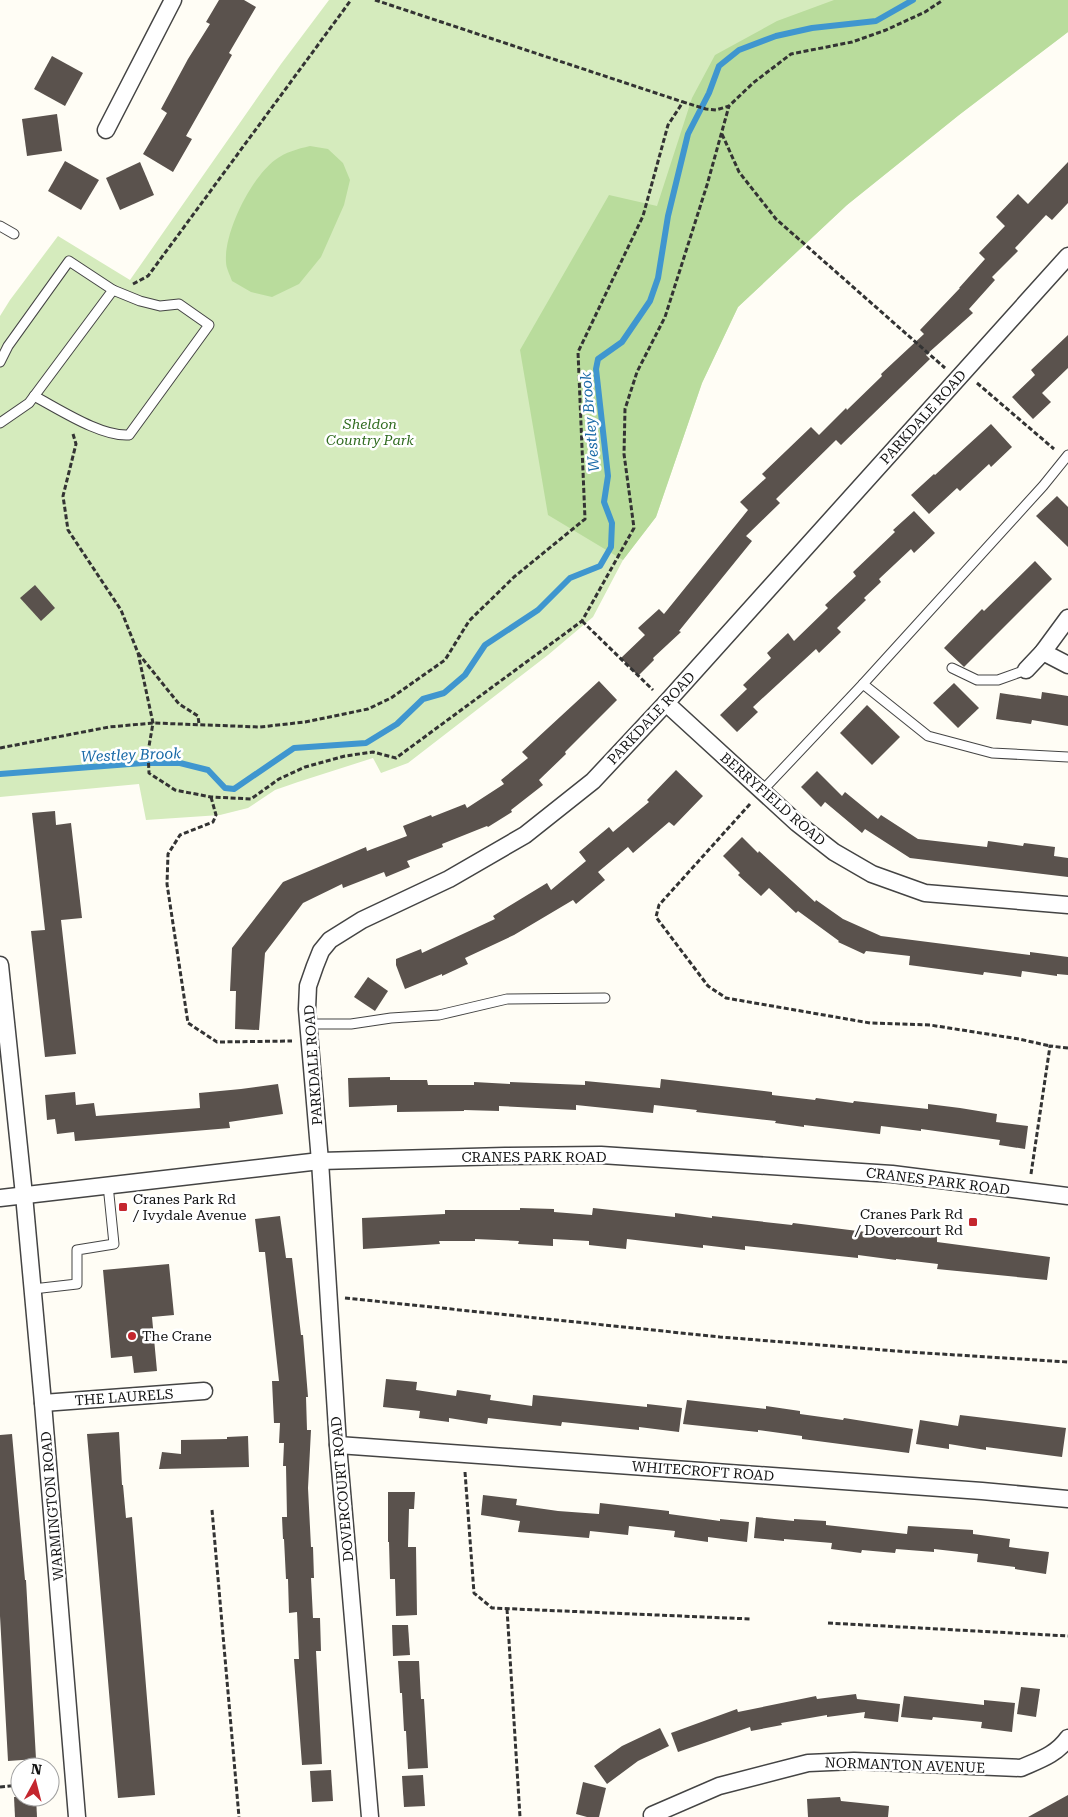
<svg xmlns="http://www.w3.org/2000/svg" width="1068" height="1817" font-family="'Roboto Serif',serif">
  <rect width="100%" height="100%" fill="#fffdf5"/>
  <polygon fill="#d5ebbd" points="329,0 1068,0 1068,32 959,115 847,205 738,307 702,383 656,517 623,560 593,617 548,655 408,763 381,773 373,758 298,782 275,790 248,808 220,815 146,820 139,784 0,797 0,316 10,300 58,236 130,280 281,64"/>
  <g fill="#b9dc9c">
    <polygon points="834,0 1068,0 1068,32 959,115 847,205 738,307 702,383 656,517 623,560 548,515 520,350 609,195 657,206 692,98 715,55 777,21"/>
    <path d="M310,146l18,3 15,14 7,17 -6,25 -23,52 -22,27 -27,13 -21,-5 -19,-11c-2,-6 -6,-13 -6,-19 -2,-30 25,-84 49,-102 11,-8 22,-11 35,-14z"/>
  </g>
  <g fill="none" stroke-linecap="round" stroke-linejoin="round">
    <polyline stroke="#3f96cf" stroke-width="6" points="0,774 143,763 180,763 208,770 225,788 234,789 294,748 366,743 397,724 423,699 444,693 465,675 485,645 538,610 570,578 600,566 611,547 612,523 604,502 608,476 596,369 598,359 622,342 650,301 658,278 668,216 688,134 709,93 719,66 739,50 776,36 812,28 876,21 913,0"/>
  </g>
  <g fill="#5a524d">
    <polygon points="219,0 244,0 256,7 229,53 232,55 186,136 192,139 173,172 143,154 167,113 161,109 188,59 210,24 206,22"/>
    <polygon points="52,56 83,73 65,106 34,89"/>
    <polygon points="57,114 62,151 27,156 22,119"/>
    <polygon points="65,161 99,180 81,210 48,191"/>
    <polygon points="140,162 154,195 120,210 106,178"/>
    <polygon points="1068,162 1068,203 1052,220 1046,215 1015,248 1018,251 992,277 995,280 969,309 973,313 926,355 930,359 841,445 836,440 776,499 780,503 746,536 752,541 679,631 681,632 653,658 654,660 638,676 621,658 645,635 638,628 659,609 664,614 748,510 740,502 766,478 762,474 811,427 819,435 846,408 847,410 882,376 881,374 924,334 920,330 960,288 959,288 985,259 979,253 1005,226 996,217 1018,194 1028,204"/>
    <polygon points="1068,335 1068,368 1042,393 1051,402 1033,419 1012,397 1035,375 1031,370"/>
    <polygon points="991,424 1012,447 991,467 989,464 960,491 957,488 929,514 911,495 934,474 935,475"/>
    <polygon points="1057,496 1068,507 1068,547 1036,516"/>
    <polygon points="914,511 935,533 914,553 911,549 879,579 881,582 864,598 866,600 837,628 841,632 819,653 816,649 753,707 758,712 737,732 720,715 747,689 743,685 771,658 767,653 788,633 794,641 828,608 825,605 856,576 853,572 895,532 893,530"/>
    <polygon points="1035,561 1052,579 964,667 963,666 944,648 982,609 984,611"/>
    <polygon points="35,585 55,608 41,621 20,598"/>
    <polygon points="599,681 617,700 565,752 566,754 539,780 543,785 511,810 512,812 488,827 487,826 442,844 443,847 407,861 410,867 386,877 384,872 343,888 342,884 303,903 265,953 259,1030 235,1029 236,991 230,991 232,948 283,882 366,847 367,851 407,836 403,826 431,815 432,817 465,804 467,808 504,784 501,780 528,758 522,752"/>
    <polygon points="954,683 979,708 958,728 933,703"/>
    <polygon points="1042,692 1068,696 1068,726 1032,720 1031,724 996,719 1000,693 1041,699"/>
    <polygon points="867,705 900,737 872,765 840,733"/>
    <polygon points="676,770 703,796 674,826 669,822 633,853 628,847 598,872 605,880 576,904 573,900 514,935 465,958 468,964 442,976 442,974 405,989 396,965 396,959 421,949 422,953 495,919 493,916 547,883 551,890 586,861 579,852 609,827 613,832 649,802 647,800"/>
    <polygon points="817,771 842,796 845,792 878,819 881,815 918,839 987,847 988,841 1023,846 1024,843 1055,847 1054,856 1068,858 1068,877 910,858 865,829 862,833 825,802 821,807 801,787"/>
    <polygon points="55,811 56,825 71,823 82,918 61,920 76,1054 45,1057 31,931 45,930 32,813"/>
    <polygon points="742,837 758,853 759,851 815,902 816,900 843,919 881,936 1030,955 1030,952 1068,957 1068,975 1057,974 1057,976 1022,971 1021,977 984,972 983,975 909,965 910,956 866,951 864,954 838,942 839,941 798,911 796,913 769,888 761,896 738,875 740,873 723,856"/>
    <polygon points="368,977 388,991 375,1011 354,997"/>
    <polygon points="390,1077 390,1080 427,1080 428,1085 474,1085 474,1082 510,1084 510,1082 585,1085 585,1081 660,1088 661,1079 772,1092 772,1095 815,1100 816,1098 853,1103 854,1101 928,1109 928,1104 960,1108 997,1114 996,1122 1028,1126 1025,1149 999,1145 1000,1140 921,1129 921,1131 881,1126 880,1134 804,1125 804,1127 775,1123 776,1121 696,1112 697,1110 654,1105 653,1113 576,1105 576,1110 499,1106 499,1111 464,1110 464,1111 397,1112 397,1105 349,1107 348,1078"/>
    <polygon points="278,1084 283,1114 229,1122 230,1128 75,1141 74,1132 57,1134 55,1119 47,1120 45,1095 75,1092 76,1105 94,1103 96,1116 200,1108 199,1093 241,1089"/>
    <polygon points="520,1208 554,1209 554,1212 592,1215 593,1208 675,1217 675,1213 712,1218 712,1216 792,1225 793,1223 866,1232 867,1229 937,1236 937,1242 1050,1257 1047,1280 937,1269 938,1264 896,1259 896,1260 858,1255 858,1258 745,1246 745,1250 703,1245 703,1248 627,1239 626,1249 589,1245 589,1241 553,1239 553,1246 518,1244 519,1241 475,1239 475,1241 439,1241 440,1244 363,1249 362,1218 445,1214 445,1210 520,1210"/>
    <polygon points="280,1216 286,1258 292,1258 301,1335 303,1335 308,1397 306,1397 307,1430 311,1430 308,1488 311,1547 313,1547 314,1578 311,1578 313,1618 320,1618 321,1651 316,1651 322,1764 302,1765 294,1659 299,1659 297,1612 289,1613 288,1579 286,1579 284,1539 283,1539 282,1517 287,1517 286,1466 283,1466 284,1443 279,1443 280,1423 274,1423 272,1381 279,1381 265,1252 259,1252 255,1219"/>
    <polygon points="169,1264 174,1315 152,1317 157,1371 134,1373 132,1356 111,1358 103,1270"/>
    <polygon points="386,1379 417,1382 416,1390 456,1396 457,1390 491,1395 490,1400 532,1406 533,1395 647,1407 647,1404 682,1408 679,1432 639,1427 639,1430 562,1422 561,1426 488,1418 487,1424 449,1418 449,1422 419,1418 420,1411 383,1407"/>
    <polygon points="687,1400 766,1409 766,1406 800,1411 800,1414 843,1420 844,1418 913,1429 909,1453 802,1439 802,1436 758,1430 758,1432 683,1424"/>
    <polygon points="960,1415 1066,1428 1062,1457 986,1447 986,1450 949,1444 949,1449 916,1444 920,1420 958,1426"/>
    <polygon points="119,1432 122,1485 123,1485 126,1518 132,1517 155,1795 118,1798 87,1434"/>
    <polygon points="12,1434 25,1580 26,1580 36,1759 8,1761 0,1616 0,1435"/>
    <polygon points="248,1436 249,1467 159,1469 162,1452 181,1454 181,1440 227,1439 227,1437"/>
    <polygon points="388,1492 415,1492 414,1509 409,1509 408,1547 416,1547 417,1615 396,1616 395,1579 390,1579 389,1542 388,1542"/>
    <polygon points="483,1495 517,1499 516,1505 558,1511 599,1514 600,1503 669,1511 669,1514 720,1521 720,1519 749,1522 747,1542 708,1537 708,1542 674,1537 675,1531 629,1526 628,1535 590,1531 589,1538 518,1532 520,1521 481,1515"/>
    <polygon points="756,1517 794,1521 794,1519 826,1521 826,1525 907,1534 908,1526 973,1530 973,1534 1010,1539 1009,1547 1049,1552 1046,1574 1015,1569 1015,1567 977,1562 978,1554 934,1549 934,1552 896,1549 895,1553 862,1550 861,1553 831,1549 832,1543 784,1539 784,1541 754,1538"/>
    <polygon points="392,1625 408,1625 410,1655 393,1656"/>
    <polygon points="398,1661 419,1661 421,1699 424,1699 428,1768 408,1769 406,1731 404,1731 402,1693 400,1693"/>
    <polygon points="1021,1687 1040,1689 1036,1717 1017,1714"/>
    <polygon points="856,1694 857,1699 900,1704 898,1722 864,1718 865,1712 827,1717 827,1715 781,1723 782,1725 751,1731 750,1727 678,1752 671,1733 737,1709 738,1712 816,1696 817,1699"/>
    <polygon points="904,1696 984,1705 984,1700 1015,1703 1012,1732 981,1728 982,1722 933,1717 932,1720 901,1717"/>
    <polygon points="660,1728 669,1746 638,1761 607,1784 594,1766 622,1746"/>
    <polygon points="331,1770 333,1801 312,1802 310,1771"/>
    <polygon points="423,1775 425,1806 404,1807 402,1776"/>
    <polygon points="583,1782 606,1788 599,1817 587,1817 576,1814"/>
    <polygon points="1068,1795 1068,1817 1028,1817"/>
    <polygon points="14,1797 36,1797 37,1817 15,1817"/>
    <polygon points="840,1797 841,1801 889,1806 888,1817 808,1817 807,1799"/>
  </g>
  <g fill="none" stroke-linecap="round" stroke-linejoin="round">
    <defs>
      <g id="service">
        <polyline points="0,226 14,234"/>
        <polyline points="0,362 8,346 69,261 113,290 29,403 0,423"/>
        <path d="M34,396c25,13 67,41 95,39l80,-110 -30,-21 -19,2 -20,-5 -27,-11"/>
        <polyline points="952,668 977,680 998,680 1026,670"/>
        <polyline points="863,684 1043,486 1068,455"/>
        <polyline points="762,791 863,684 928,736 992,753 1068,757"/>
        <polyline points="308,1024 351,1024 391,1018 439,1015 507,999 605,998"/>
        <polyline points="33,1289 77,1284 77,1250 114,1244 108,1185"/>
      </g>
      <g id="minor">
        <polyline points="106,130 173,0"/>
        <polyline points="1043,652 1068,665"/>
        <polyline points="1026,670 1043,652 1068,618"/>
        <polyline points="666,703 797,823 834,852 872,874 925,893 1068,905"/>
        <polyline points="0,965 24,1195 43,1403 77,1817"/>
        <polyline points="0,1198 320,1161 505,1156 601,1155 892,1174 1068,1196"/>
        <polyline points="43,1403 204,1391"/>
        <polyline points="338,1445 982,1491 1068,1499"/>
        <path d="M652,1815l67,-29 89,-23 46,-2 167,7c18,-8 35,-13 47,-30"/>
        <polyline points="370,1817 338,1445 320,1161 307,1009 308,986 315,966 321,951 330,940 362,920 449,879 525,835 593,781 666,703 1068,256"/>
      </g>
    </defs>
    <use href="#service" stroke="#444" stroke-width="11"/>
    <use href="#minor" stroke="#444" stroke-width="19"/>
    <g stroke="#333" stroke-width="3" stroke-dasharray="5 2.5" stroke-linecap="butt">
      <polyline points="375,0 683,102"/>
      <polyline points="722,134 739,172 776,219 945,368"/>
      <polyline points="133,284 148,276 351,0"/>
      <polyline points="977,383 1054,449"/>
      <polyline points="73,434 76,444 63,496 68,530 121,610 138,653 153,723 148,752 149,773 175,790 211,797 251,799 279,779 305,767 345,756 373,752 396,758 582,621 634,528 624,454 625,409 637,372 665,317 707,185 729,106"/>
      <polyline points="582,621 653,690"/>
      <polyline points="138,653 179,704 198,716 199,724"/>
      <polyline points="0,748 109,727 153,723 260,727 305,722 368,709 391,698 445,660 469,621 514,577 585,519 578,352 643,216 668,125 683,102 706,109 716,110 729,106 753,83 791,54 852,42 886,30 925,12 943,0"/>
      <polyline points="211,797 216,815 213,822 180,835 168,854 167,884 188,1023 217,1042 292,1041"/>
      <polyline points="750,804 659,905 656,917 708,986 726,998 870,1023 930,1025 1019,1039 1050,1046"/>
      <polyline points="1031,1174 1050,1046 1068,1048"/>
      <polyline points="345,1298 720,1337 909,1352 1068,1362"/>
      <polyline points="465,1472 474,1593 492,1608 751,1619"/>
      <polyline points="212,1510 239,1817"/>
      <polyline points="507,1609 520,1817"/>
      <polyline points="828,1623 1068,1636"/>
      <polyline points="0,1787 20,1785"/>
    </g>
    <use href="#service" stroke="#fff" stroke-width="9"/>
    <use href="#minor" stroke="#fff" stroke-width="16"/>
  </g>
  <g fill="#c4262e" stroke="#fff" stroke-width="2">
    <rect x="118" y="1202" width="10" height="10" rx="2.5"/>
    <rect x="968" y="1217" width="10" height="10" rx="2.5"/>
    <circle cx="132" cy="1336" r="5"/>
  </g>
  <g text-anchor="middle" stroke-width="5" stroke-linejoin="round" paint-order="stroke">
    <g font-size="14" fill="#111" stroke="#fff">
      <text transform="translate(923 417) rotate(-48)" y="5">PARKDALE ROAD</text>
      <text transform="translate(651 718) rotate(-47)" y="5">PARKDALE ROAD</text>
      <text transform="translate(773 799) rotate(41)" y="5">BERRYFIELD ROAD</text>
      <text transform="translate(313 1065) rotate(-94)" y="5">PARKDALE ROAD</text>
      <text x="534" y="1162">CRANES PARK ROAD</text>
      <text transform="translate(938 1181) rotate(7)" y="5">CRANES PARK ROAD</text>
      <text transform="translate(124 1397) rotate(-4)" y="5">THE LAURELS</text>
      <text transform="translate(703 1471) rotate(4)" y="5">WHITECROFT ROAD</text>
      <text transform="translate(342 1489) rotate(-95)" y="5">DOVERCOURT ROAD</text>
      <text transform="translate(52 1506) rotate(-95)" y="5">WARMINGTON ROAD</text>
      <text transform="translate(905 1765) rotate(2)" y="5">NORMANTON AVENUE</text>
    </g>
    <g font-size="14" font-style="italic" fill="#2f6b1f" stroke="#fff">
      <text x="370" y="429">Sheldon<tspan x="370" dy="16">Country Park</tspan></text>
    </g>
    <g font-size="14" fill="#111" stroke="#fff" text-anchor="start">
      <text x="133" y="1204">Cranes Park Rd<tspan x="133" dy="16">/ Ivydale Avenue</tspan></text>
      <text x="963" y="1219" text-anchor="end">Cranes Park Rd<tspan x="963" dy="16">/ Dovercourt Rd</tspan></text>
      <text x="142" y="1341">The Crane</text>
    </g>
    <g font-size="15" font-style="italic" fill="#1768a6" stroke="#fff">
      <text transform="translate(590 422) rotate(-95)" y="5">Westley Brook</text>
      <text transform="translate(131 755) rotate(-2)" y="5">Westley Brook</text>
    </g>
  </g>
  <g transform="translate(35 1782) rotate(7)"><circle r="24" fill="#ffffff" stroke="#a0a0a0"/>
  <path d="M0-4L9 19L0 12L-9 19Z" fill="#c4262e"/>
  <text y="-8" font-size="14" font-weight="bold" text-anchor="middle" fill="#111111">N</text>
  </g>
</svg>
